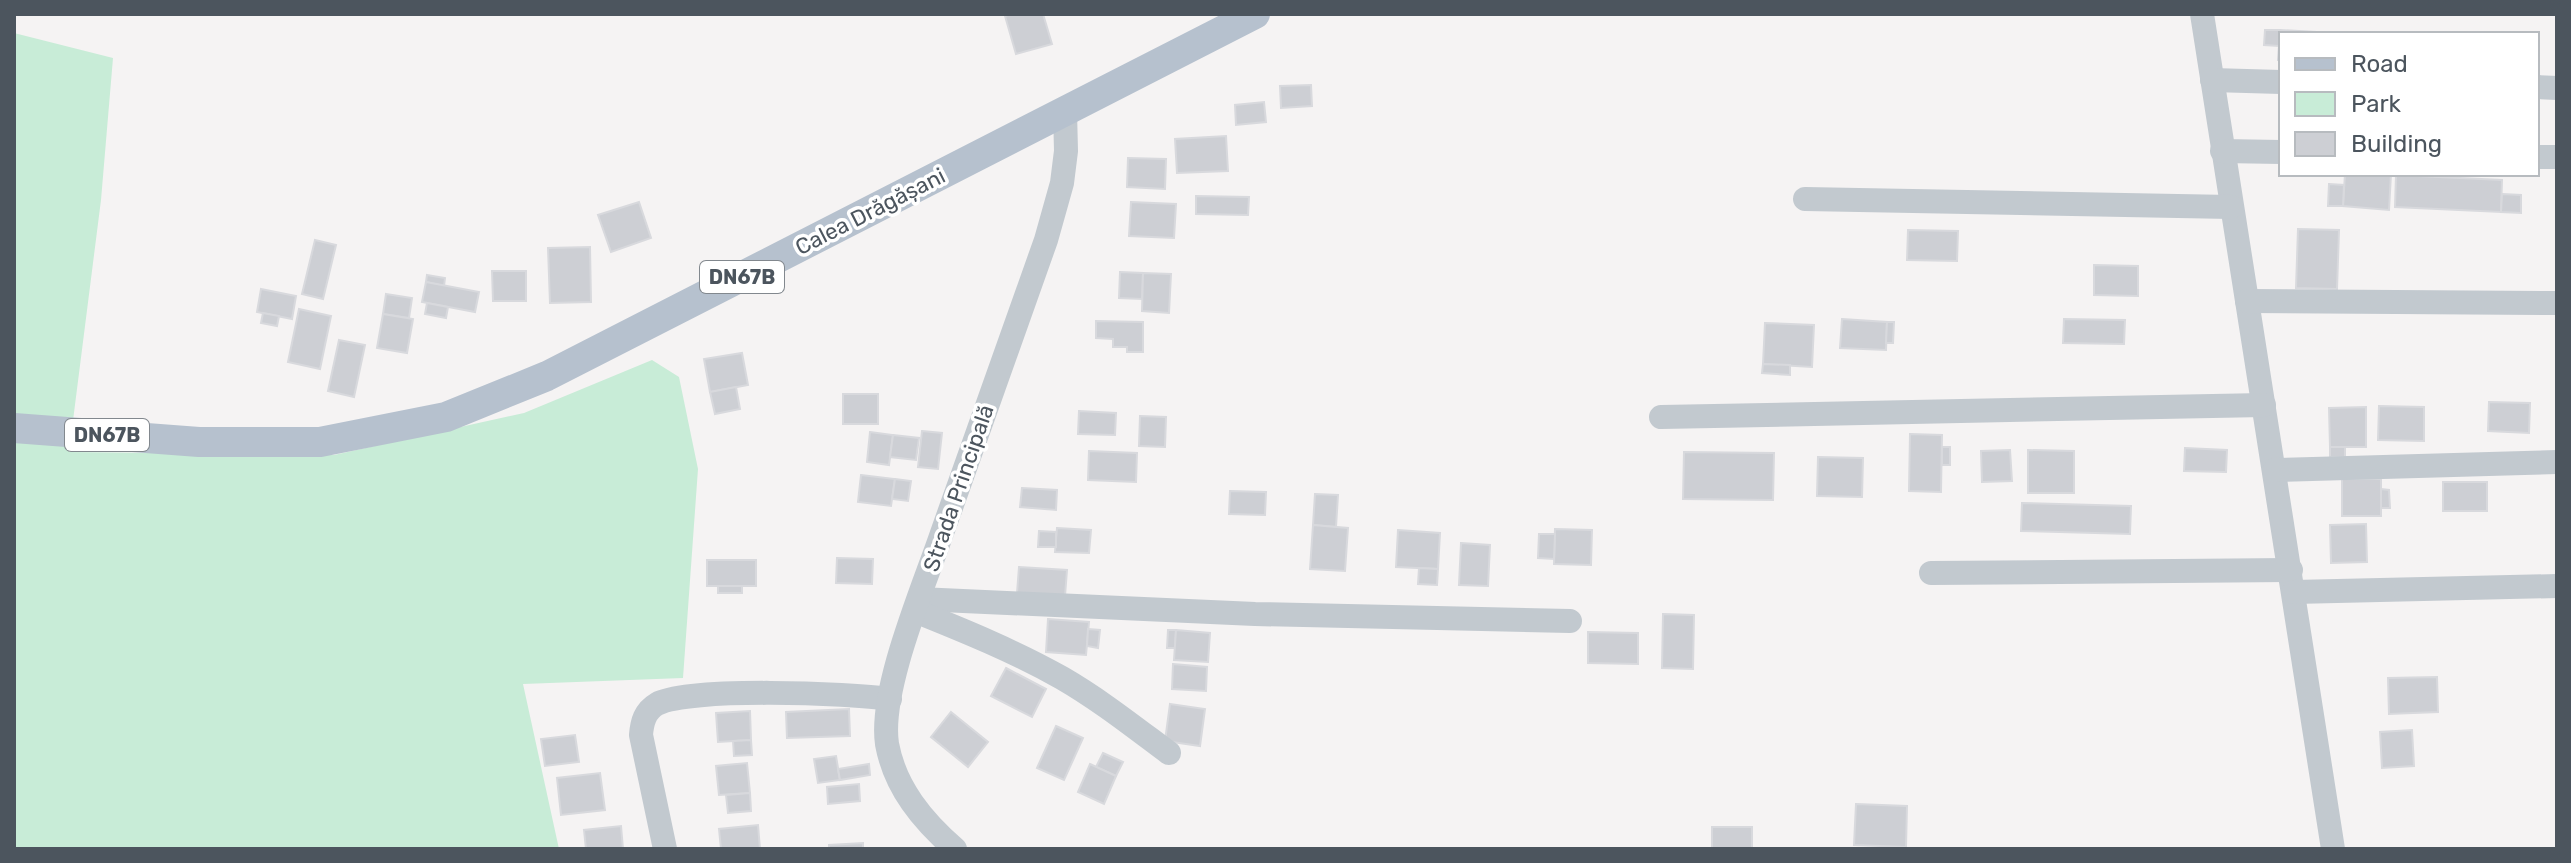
<svg xmlns="http://www.w3.org/2000/svg" width="2571" height="863" font-family="Rubik,sans-serif">
  <rect width="100%" height="100%" fill="#f5f3f3"/>
  <polygon fill="#c8ecd7" points="14,33 113,58 101,200 69,452 334,455 524,413 652,360 679,377 698,469 683,678 523,684 559,849 14,849"/>
  <g fill="#cdcfd4" stroke="#d8d9dd" stroke-width="2">
    <polygon points="1011,14 1043,14 1052,44 1016,54 1005,16"/>
    <polygon points="2265,30 2280,30 2279,46 2264,45"/>
    <polygon points="2280,30 2352,34 2281,34 2281,60 2278,60"/>
    <polygon points="1311,85 1312,106 1281,108 1280,86"/>
    <polygon points="1264,102 1266,122 1236,125 1235,105"/>
    <polygon points="1226,136 1228,171 1177,173 1175,139"/>
    <polygon points="1128,158 1166,159 1165,189 1127,187"/>
    <polygon points="2345,174 2391,174 2389,210 2343,206"/>
    <polygon points="2396,175 2502,180 2501,212 2395,207"/>
    <polygon points="2329,184 2344,185 2343,206 2328,206"/>
    <polygon points="2502,194 2521,195 2521,213 2501,212"/>
    <polygon points="1196,196 1249,197 1248,215 1196,214"/>
    <polygon points="639,202 651,238 611,252 598,215"/>
    <polygon points="1131,202 1176,204 1174,238 1129,236"/>
    <polygon points="2298,229 2339,230 2337,289 2296,288"/>
    <polygon points="1908,230 1958,231 1957,261 1907,260"/>
    <polygon points="315,240 336,245 323,299 302,294"/>
    <polygon points="590,247 591,302 550,303 548,248"/>
    <polygon points="2094,265 2138,266 2138,296 2094,295"/>
    <polygon points="492,271 526,271 526,301 493,301"/>
    <polygon points="1120,272 1143,273 1142,299 1119,298"/>
    <polygon points="1143,273 1171,274 1169,313 1142,311"/>
    <polygon points="427,275 445,278 444,286 426,282"/>
    <polygon points="426,282 479,292 475,312 422,302"/>
    <polygon points="261,289 296,296 292,319 257,312"/>
    <polygon points="386,294 412,298 409,318 383,314"/>
    <polygon points="427,303 448,307 446,318 425,314"/>
    <polygon points="299,309 331,316 320,369 288,362"/>
    <polygon points="263,313 279,316 277,326 261,323"/>
    <polygon points="383,314 413,319 407,353 377,348"/>
    <polygon points="1842,319 1887,322 1886,350 1840,348"/>
    <polygon points="2064,319 2125,320 2124,344 2063,343"/>
    <polygon points="1096,321 1143,322 1143,352 1127,352 1127,347 1113,347 1113,339 1096,338"/>
    <polygon points="1887,322 1894,322 1893,343 1886,343"/>
    <polygon points="1765,323 1814,325 1812,367 1763,364"/>
    <polygon points="339,340 365,345 354,397 328,391"/>
    <polygon points="742,353 748,385 710,392 704,359"/>
    <polygon points="1763,364 1790,365 1790,375 1762,373"/>
    <polygon points="736,387 740,409 715,414 710,392"/>
    <rect x="843" y="394" width="35" height="30"/>
    <polygon points="2489,402 2530,403 2529,433 2488,431"/>
    <polygon points="2379,406 2424,407 2424,441 2378,440"/>
    <polygon points="2366,407 2366,447 2330,447 2329,408"/>
    <polygon points="1079,411 1116,413 1115,435 1078,434"/>
    <polygon points="1140,416 1166,417 1165,447 1139,446"/>
    <polygon points="922,431 942,433 938,469 918,467"/>
    <polygon points="870,432 893,435 889,465 867,462"/>
    <polygon points="1910,434 1942,435 1941,492 1909,491"/>
    <polygon points="893,435 919,438 916,460 890,457"/>
    <rect x="1942" y="447" width="8" height="18"/>
    <rect x="2330" y="447" width="15" height="10"/>
    <polygon points="2185,448 2227,450 2226,472 2184,471"/>
    <polygon points="2010,450 2012,481 1982,482 1981,451"/>
    <polygon points="2028,450 2074,451 2074,493 2028,493"/>
    <polygon points="1089,451 1137,453 1136,482 1088,480"/>
    <polygon points="1684,452 1774,453 1773,500 1683,499"/>
    <polygon points="1818,457 1863,458 1862,497 1817,496"/>
    <polygon points="861,475 895,479 891,506 858,502"/>
    <polygon points="895,479 911,481 908,501 892,499"/>
    <rect x="2342" y="479" width="39" height="37"/>
    <rect x="2443" y="482" width="44" height="29"/>
    <polygon points="1022,488 1057,490 1056,510 1020,507"/>
    <polygon points="2381,489 2389,490 2390,508 2381,508"/>
    <polygon points="1230,491 1266,492 1265,515 1229,514"/>
    <polygon points="1315,494 1338,495 1336,527 1313,525"/>
    <polygon points="2022,503 2131,506 2130,534 2021,531"/>
    <polygon points="2366,524 2367,562 2331,563 2330,525"/>
    <polygon points="1313,525 1348,528 1345,571 1310,569"/>
    <polygon points="1057,528 1091,530 1089,553 1055,552"/>
    <polygon points="1555,529 1592,530 1591,565 1554,564"/>
    <polygon points="1398,530 1440,533 1438,569 1396,567"/>
    <polygon points="1039,531 1056,532 1056,547 1038,547"/>
    <polygon points="1539,534 1555,534 1554,559 1538,558"/>
    <polygon points="1461,543 1490,545 1488,586 1459,585"/>
    <polygon points="837,558 873,559 872,584 836,583"/>
    <rect x="707" y="560" width="49" height="26"/>
    <polygon points="1019,567 1067,570 1065,596 1017,593"/>
    <polygon points="1419,568 1438,569 1437,585 1418,584"/>
    <rect x="718" y="586" width="24" height="7"/>
    <polygon points="1663,614 1694,615 1693,669 1662,668"/>
    <polygon points="1048,619 1089,622 1086,655 1046,652"/>
    <polygon points="1088,629 1100,630 1098,648 1087,646"/>
    <polygon points="1168,630 1176,630 1175,648 1167,648"/>
    <polygon points="1176,630 1210,633 1208,662 1174,660"/>
    <polygon points="1588,632 1638,633 1638,664 1588,663"/>
    <polygon points="1173,664 1207,667 1206,691 1172,689"/>
    <polygon points="1006,668 1046,689 1032,717 991,696"/>
    <polygon points="2437,677 2438,712 2389,714 2388,678"/>
    <polygon points="1170,704 1205,709 1200,746 1165,741"/>
    <polygon points="849,709 850,736 787,738 786,712"/>
    <polygon points="750,711 751,740 718,742 716,713"/>
    <polygon points="951,712 988,742 968,767 931,737"/>
    <polygon points="1056,726 1083,738 1064,780 1037,768"/>
    <polygon points="2412,730 2414,766 2382,768 2380,732"/>
    <polygon points="575,735 579,762 545,766 541,739"/>
    <polygon points="751,740 752,755 734,756 733,741"/>
    <polygon points="1103,753 1123,762 1116,776 1096,767"/>
    <polygon points="836,756 840,780 818,783 814,759"/>
    <polygon points="747,763 750,793 719,795 716,766"/>
    <polygon points="869,764 870,775 840,780 838,769"/>
    <polygon points="1090,764 1116,776 1104,804 1078,792"/>
    <polygon points="600,773 605,810 561,815 557,778"/>
    <polygon points="859,784 860,801 828,804 827,787"/>
    <polygon points="750,793 751,811 728,813 726,795"/>
    <polygon points="1856,804 1907,806 1906,847 1854,845"/>
    <polygon points="758,825 760,849 721,849 719,829"/>
    <polygon points="621,826 623,849 586,849 584,830"/>
    <rect x="1712" y="827" width="40" height="22"/>
    <polygon points="863,843 863,849 829,849 829,845"/>
  </g>
  <g fill="none" stroke-linecap="round" stroke-linejoin="round">
    <g stroke="#c2c9cf" stroke-width="24">
      <polyline points="2202,14 2333,849"/>
      <polyline points="2212,80 2281,82"/>
      <polyline points="2537,87 2557,88"/>
      <polyline points="2222,151 2281,152"/>
      <polyline points="2537,157 2557,157"/>
      <polyline points="1805,199 2231,207"/>
      <polyline points="2247,301 2557,303"/>
      <polyline points="1661,417 2264,405"/>
      <polyline points="2275,470 2557,462"/>
      <polyline points="1931,573 2291,570"/>
      <polyline points="2294,592 2557,586"/>
      <polyline points="919,599 1255,614 1570,621"/>
      <path d="M915,611c50,20 101,41 147,67 38,22 72,49 107,75"/>
      <path d="M665,849l-24,-114c1,-13 4,-24 16,-31 31,-17 193,-11 233,-5"/>
      <path d="M955,849c-32,-28 -60,-61 -68,-105 -8,-54 37,-158 55,-211 35,-98 69,-195 104,-293l16,-57 4,-32 -1,-40"/>
    </g>
    <polyline stroke="#b6c1ce" stroke-width="30" points="14,428 199,442 320,442 446,417 547,376 1255,14"/>
  </g>
  <g text-anchor="middle" stroke-width="7" stroke-linejoin="round" paint-order="stroke">
    <g fill="#fff" stroke="#82888e" stroke-width="2">
      <rect x="700" y="261" width="84" height="32" rx="6"/>
      <rect x="65" y="419" width="84" height="32" rx="6"/>
    </g>
    <g font-size="20" font-weight="bold" fill="#4c555e">
      <text x="742" y="284">DN67B</text>
      <text x="107" y="442">DN67B</text>
    </g>
    <g font-size="22" fill="#4c555e" stroke="#fff">
      <text transform="translate(870 211) rotate(-27)" y="8">Calea Drăgășani</text>
      <text transform="translate(958 488) rotate(-71)" y="8">Strada Principală</text>
    </g>
  </g>
  <rect width="2571" height="863" fill="none" stroke="#4c555e" stroke-width="32"/>
  <rect x="2279" y="32" width="260" height="144" fill="#ffffff" stroke="#b7bbbf" stroke-width="2"/>
  <rect x="2295" y="58" width="40" height="12" fill="#b6c1ce" stroke="#b7bbbf" stroke-width="2"/>
  <text x="2351" y="72" font-size="24" fill="#4c555e">Road</text>
  <rect x="2295" y="92" width="40" height="24" fill="#c8ecd7" stroke="#b7bbbf" stroke-width="2"/>
  <text x="2351" y="112" font-size="24" fill="#4c555e">Park</text>
  <rect x="2295" y="132" width="40" height="24" fill="#cdcfd4" stroke="#b7bbbf" stroke-width="2"/>
  <text x="2351" y="152" font-size="24" fill="#4c555e">Building</text>
</svg>
